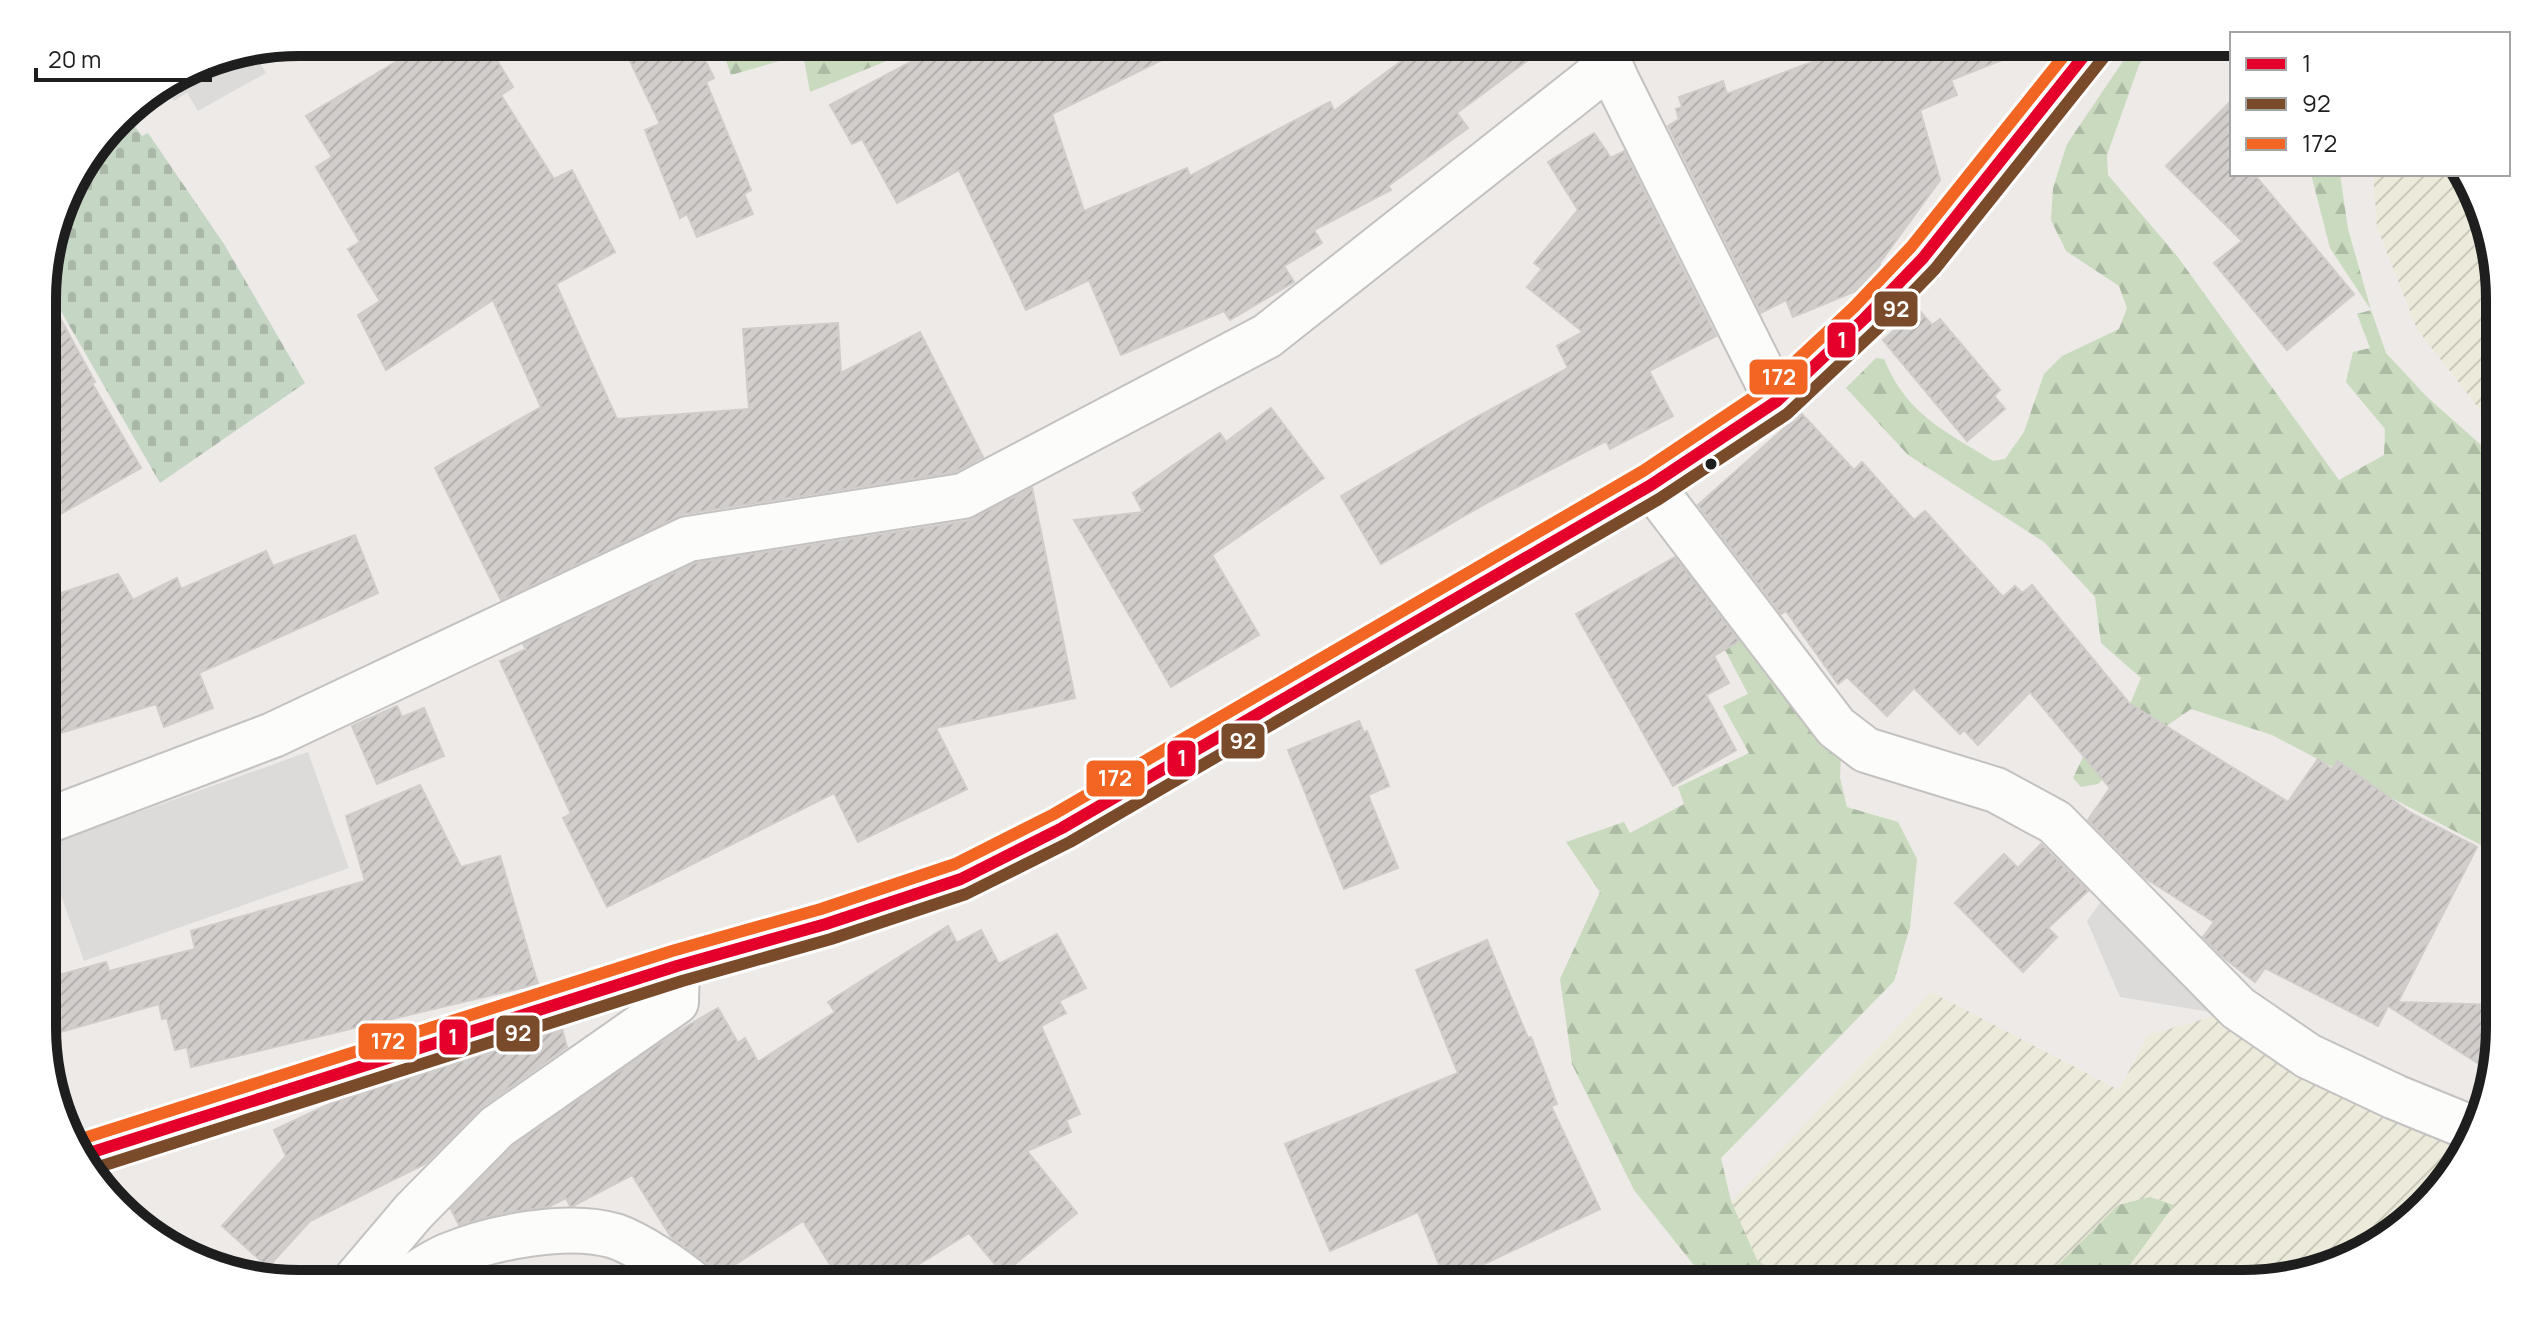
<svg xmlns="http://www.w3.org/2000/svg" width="2542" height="1326" font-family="Manrope,sans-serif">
  <defs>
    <pattern id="farmland-furrows" width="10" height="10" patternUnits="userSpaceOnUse" patternTransform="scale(2)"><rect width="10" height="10" fill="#ecebdb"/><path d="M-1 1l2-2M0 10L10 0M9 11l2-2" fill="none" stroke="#cac9bc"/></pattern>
    <pattern id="forest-firs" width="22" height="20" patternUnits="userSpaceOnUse" patternTransform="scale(2)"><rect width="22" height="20" fill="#c9dabe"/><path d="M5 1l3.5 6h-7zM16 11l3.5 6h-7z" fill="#acbba3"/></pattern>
    <pattern id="cemetery-stones" width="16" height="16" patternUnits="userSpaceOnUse" patternTransform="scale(2)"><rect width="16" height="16" fill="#c6d6c5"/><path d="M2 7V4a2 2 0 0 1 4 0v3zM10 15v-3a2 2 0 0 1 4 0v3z" fill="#aab7a9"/></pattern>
    <pattern id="building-hatch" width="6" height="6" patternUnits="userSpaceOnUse" patternTransform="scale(2)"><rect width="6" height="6" fill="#d2cecc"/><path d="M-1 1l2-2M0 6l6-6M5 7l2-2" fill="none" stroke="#b4b0af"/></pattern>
  </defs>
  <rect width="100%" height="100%" fill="#edeae7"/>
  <g fill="url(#farmland-furrows)">
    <polygon points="2373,174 2463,174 2498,266 2498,433 2417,329 2377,227"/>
    <polygon points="1931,992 2119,1090 2148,1035 2222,1014 2471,1143 2385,1241 2260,1283 2116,1284 2174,1205 2150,1197 2039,1284 1791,1284 1757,1260 1731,1202"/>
  </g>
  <g fill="url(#forest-firs)">
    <polygon points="720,42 908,42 911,51 810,92 803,54 731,75"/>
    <path d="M2136,42h19l-16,23 -32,90 1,20 69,81 162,224 45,-25 1,-26 -39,-47 7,-30 17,-4 -13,-34 14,-4 -41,-62 -19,-74h29l8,55 23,81 15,43 41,44 71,63 2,395 -228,-120 -81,-26 -59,41 -34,34 -17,3 -8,-9 11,-23 46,-51 11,-26 -40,-35 -6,-46 -51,-55 -136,-87 -62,-67 30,-30 8,1c23,56 61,72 109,102l12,-2 19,-27 20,-58 18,-18 57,-27 8,-21 -8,-22 -53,-35 -15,-31 2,-32 14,-44z"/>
    <polygon points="1693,563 1841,755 1840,778 1847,807 1898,822 1917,859 1910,927 1894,981 1721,1158 1731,1201 1757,1260 1791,1284 1709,1284 1634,1190 1572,1064 1560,979 1600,892 1566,842 1624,822 1630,833 1684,804 1678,787 1749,753 1723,706 1748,694 1683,569"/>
    <polygon points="2150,1197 2174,1205 2116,1284 2039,1284 2118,1205"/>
  </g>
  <polygon fill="url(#cemetery-stones)" points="124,112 142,136 148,133 224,244 305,383 160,483 43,280 69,185"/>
  <g fill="#dddbda">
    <polygon points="253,51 266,73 198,111 187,93 174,101 163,85 201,61"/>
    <polygon points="308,752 349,868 84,961 44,846"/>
    <polygon points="2106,895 2222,1014 2120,997 2087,921"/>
  </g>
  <g fill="url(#building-hatch)" stroke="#d0ccc9" stroke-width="2">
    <polygon points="429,42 486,42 513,87 501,95 554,179 572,170 615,252 556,284 617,419 749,409 743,329 838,323 841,373 920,332 983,457 955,472 684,514 501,600 435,468 541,407 493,300 386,370 358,315 380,301 348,249 360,242 316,167 332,157 306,116"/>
    <polygon points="621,42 696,42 714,78 706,82 751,190 744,194 753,214 697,237 687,214 680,218 645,130 660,124"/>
    <polygon points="948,42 1198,42 1052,114 1084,211 1187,168 1190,176 1330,102 1334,111 1427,42 1552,42 1457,113 1468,128 1388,186 1391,190 1314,230 1322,243 1284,266 1294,282 1230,320 1224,311 1121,355 1089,280 1026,310 959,170 897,203 862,139 852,144 830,105"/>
    <polygon points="1865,42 2040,42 2040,45 1951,80 1957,95 1920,110 1940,180 1879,264 1881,266 1856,291 1793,317 1786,300 1761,313 1668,126 1679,119 1676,109 1682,107 1679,97 1723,81 1727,94"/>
    <polygon points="2232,100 2232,174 2254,174 2354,294 2287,350 2214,263 2242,241 2166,166"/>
    <polygon points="1594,133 1611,158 1624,151 1716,336 1649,371 1673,416 1610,449 1606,441 1490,501 1381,564 1341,496 1469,421 1568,368 1557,346 1583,332 1527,287 1542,269 1534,263 1578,210 1548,162"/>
    <polygon points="43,287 95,382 92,383 141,468 43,524"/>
    <polygon points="1918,309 1932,325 1940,319 2000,390 1994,396 2005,409 1967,441 1883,340"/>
    <polygon points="1271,408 1324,478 1212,555 1259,635 1171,687 1074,520 1143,512 1133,493 1220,433 1226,442"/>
    <polygon points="1801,413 1854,470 1862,462 1914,520 1925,511 2003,597 2015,586 2022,593 2032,585 2129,703 2288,802 2318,759 2332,769 2338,761 2411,813 2477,847 2398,1002 2500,1005 2500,1028 2490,1071 2388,1006 2378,1026 2265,968 2255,982 2224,958 2203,937 2214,922 2145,878 2088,820 2110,788 2030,692 1978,745 1964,730 1960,734 1914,688 1887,716 1847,677 1838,684 1786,611 1781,614 1698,505"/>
    <polygon points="1032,488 1075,698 936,728 967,789 858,842 834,793 607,907 563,818 571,814 500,661 526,649 523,644 695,563 967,521"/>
    <polygon points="355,535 378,593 199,673 213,708 164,727 156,704 44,738 43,599 118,574 133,600 177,578 181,589 266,551 273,566"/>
    <polygon points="1675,557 1739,641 1714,656 1729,683 1706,695 1736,750 1673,786 1576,614"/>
    <polygon points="397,706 402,717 424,708 444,756 377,784 352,726"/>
    <polygon points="1359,721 1364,733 1367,731 1389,786 1368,795 1398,868 1344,889 1288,750"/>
    <polygon points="420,785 461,867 500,856 538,984 191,1067 187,1047 175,1050 167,1018 162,1019 159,1004 57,1033 44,990 44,979 106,962 109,971 195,949 191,931 365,881 346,816"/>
    <polygon points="2041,844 2088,891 2048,928 2057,937 2023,972 1955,903 2004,854 2018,868"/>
    <polygon points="948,926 957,943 981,930 999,964 1057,934 1086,988 1059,1001 1066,1013 1041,1026 1080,1114 1066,1120 1071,1132 1027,1151 1077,1213 1003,1274 969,1233 887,1284 842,1284 803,1221 717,1276 709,1265 671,1237 632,1175 573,1206 570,1206 566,1198 548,1207 503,1213 459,1225 451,1209 513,1146 670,1036 718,1008 738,1043 745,1038 758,1062 835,1012 828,1002"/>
    <polygon points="1487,940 1528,1038 1531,1037 1557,1104 1551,1106 1600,1209 1446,1282 1418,1212 1330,1251 1285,1144 1458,1073 1416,970"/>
    <polygon points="562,1029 567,1047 482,1107 425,1164 310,1221 268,1267 222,1226 286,1156 274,1130 334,1102"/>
  </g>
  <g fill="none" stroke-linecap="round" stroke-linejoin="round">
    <defs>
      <g id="street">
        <polyline points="1600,42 1617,81 1777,401"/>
        <polyline points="1651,485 1836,727 1866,750 1996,790 2055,822 2238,1008 2308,1056 2395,1097 2476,1130"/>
        <polyline points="44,822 273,735 688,539 963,496 1267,336 1610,65"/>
        <polyline points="352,1284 414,1211 497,1127 676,1002 677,966"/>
        <path d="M400,1284c15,-9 31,-21 47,-28 45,-19 121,-34 168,-20 23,8 59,32 78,48"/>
      </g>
      <polyline id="secondary" points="80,1156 677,966 826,924 961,879 1062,828 1651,485 1777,401 1865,318 1923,258 2095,42"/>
    </defs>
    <use href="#street" stroke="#c4c2c1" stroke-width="48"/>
    <use href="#secondary" stroke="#959580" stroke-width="48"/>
    <use href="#street" stroke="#fcfcfb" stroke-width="44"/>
    <use href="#secondary" stroke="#f3f2ea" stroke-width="44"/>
    <defs>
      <polyline id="bus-1" points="80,1156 677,966 826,924 961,879 1062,828 1651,485 1777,401 1865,318 1923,258 2095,42"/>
      <polyline id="bus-2" points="86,1171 682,981 831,939 966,894 1070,842 1659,499 1787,414 1876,330 1935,269 2108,52"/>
      <polyline id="bus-3" points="75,1141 672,951 821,909 955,864 1054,814 1643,471 1767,388 1854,307 1911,247 2075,42"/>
    </defs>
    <use href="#bus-1" stroke="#fff" stroke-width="18"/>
    <use href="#bus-2" stroke="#fff" stroke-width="18"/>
    <use href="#bus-3" stroke="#fff" stroke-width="18"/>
    <use href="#bus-1" stroke="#e4002b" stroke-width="12"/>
    <use href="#bus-2" stroke="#7a4b2a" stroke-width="12"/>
    <use href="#bus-3" stroke="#f26522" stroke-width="12"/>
  </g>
  <circle fill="#1e1e1e" stroke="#fff" stroke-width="3" cx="1711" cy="464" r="7"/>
  <path d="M0 0H2542V1326H0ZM299 56H2243A243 243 0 0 1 2486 299V1027A243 243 0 0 1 2243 1270H299A243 243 0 0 1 56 1027V299A243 243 0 0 1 299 56Z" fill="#fff" fill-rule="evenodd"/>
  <path fill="none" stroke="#1e1e1e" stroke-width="10" d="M299 56H2243A243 243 0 0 1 2486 299V1027A243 243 0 0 1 2243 1270H299A243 243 0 0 1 56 1027V299A243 243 0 0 1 299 56Z"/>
  <g stroke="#fff" stroke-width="3">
    <rect x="1873" y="290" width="46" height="38" rx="8" fill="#7a4b2a"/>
    <rect x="1826" y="321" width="31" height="38" rx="8" fill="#e4002b"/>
    <rect x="1748" y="358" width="61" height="38" rx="8" fill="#f26522"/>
    <rect x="1220" y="722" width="46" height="38" rx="8" fill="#7a4b2a"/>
    <rect x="1166" y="739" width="31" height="39" rx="8" fill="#e4002b"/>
    <rect x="1085" y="759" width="61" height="39" rx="8" fill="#f26522"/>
    <rect x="495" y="1014" width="46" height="39" rx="8" fill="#7a4b2a"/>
    <rect x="438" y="1018" width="31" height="38" rx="8" fill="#e4002b"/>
    <rect x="357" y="1022" width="61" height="39" rx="8" fill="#f26522"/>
  </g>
  <g font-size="22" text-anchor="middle" font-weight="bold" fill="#fff">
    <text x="1896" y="317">92</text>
    <text x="1842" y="348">1</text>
    <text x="1779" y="385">172</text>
    <text x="1243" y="749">92</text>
    <text x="1182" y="766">1</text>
    <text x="1115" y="786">172</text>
    <text x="518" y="1041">92</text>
    <text x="453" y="1045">1</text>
    <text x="388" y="1049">172</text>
  </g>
  <rect x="2230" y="32" width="280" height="144" fill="#ffffff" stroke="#a5a5a5" stroke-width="2"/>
  <rect x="2246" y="58" width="40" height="12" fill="#e4002b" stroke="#a5a5a5" stroke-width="2"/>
  <text x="2302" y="72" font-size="24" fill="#1e1e1e">1</text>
  <rect x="2246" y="98" width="40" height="12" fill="#7a4b2a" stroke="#a5a5a5" stroke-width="2"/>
  <text x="2302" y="112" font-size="24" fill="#1e1e1e">92</text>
  <rect x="2246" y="138" width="40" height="12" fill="#f26522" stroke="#a5a5a5" stroke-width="2"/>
  <text x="2302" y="152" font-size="24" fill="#1e1e1e">172</text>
  <path d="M36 68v12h174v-12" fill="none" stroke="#1e1e1e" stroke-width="4"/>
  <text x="48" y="68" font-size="24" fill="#1e1e1e" stroke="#ffffff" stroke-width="6" paint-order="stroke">20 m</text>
</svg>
